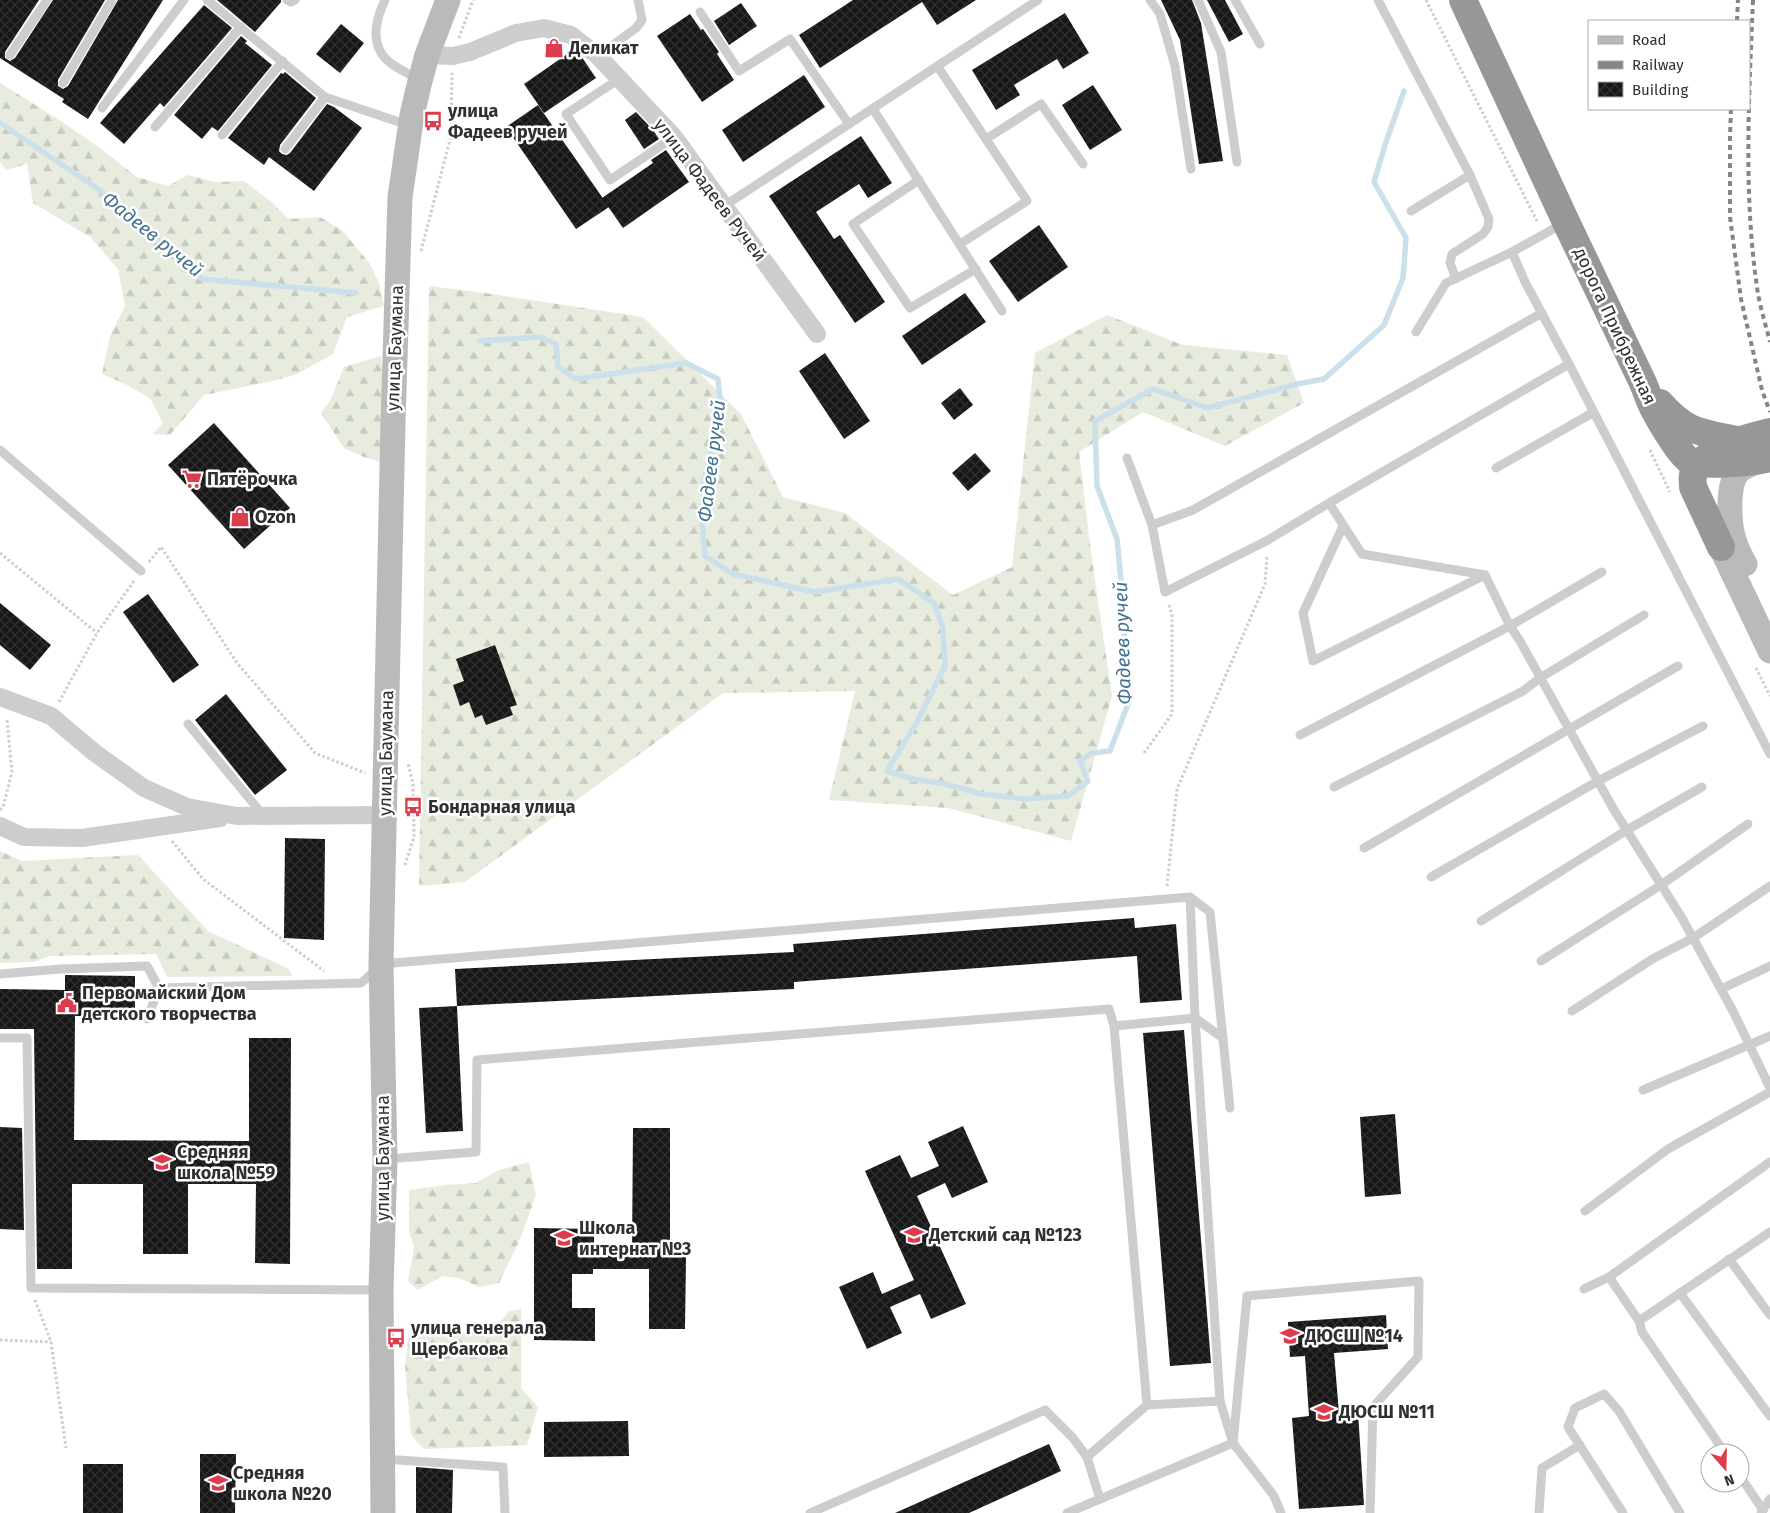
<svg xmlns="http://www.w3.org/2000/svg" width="1770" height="1513" font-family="'Fira Sans',sans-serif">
  <defs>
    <pattern id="forest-firs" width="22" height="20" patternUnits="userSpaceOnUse" patternTransform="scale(1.25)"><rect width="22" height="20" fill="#e7ecdf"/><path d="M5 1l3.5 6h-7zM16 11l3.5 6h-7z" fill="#c6cbc0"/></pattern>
    <pattern id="building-cross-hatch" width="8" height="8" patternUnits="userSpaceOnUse" patternTransform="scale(1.25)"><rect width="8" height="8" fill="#171717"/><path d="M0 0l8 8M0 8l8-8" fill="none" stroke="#303030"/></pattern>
  </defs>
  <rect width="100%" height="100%" fill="#fff"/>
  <g fill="url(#forest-firs)">
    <polygon points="0,83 61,121 97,146 137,177 168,186 188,175 216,182 244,181 274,204 288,219 320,217 343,231 370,264 379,283 384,306 347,317 333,354 297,374 273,381 204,395 170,435 153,434 163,423 150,398 127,385 102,374 110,336 125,306 118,269 90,237 33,203 27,164 6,170 0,162"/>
    <polygon points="429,286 492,294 643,317 741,414 783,497 845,513 953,595 1012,567 1035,353 1107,315 1183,345 1287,355 1304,403 1225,446 1143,412 1079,452 1091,553 1112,696 1071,841 948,808 829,800 855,691 723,693 465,882 419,886"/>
    <polygon points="381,356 389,464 364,457 344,448 321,413 330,401 344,367"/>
    <polygon points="0,851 22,861 138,855 208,931 289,969 292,976 167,977 156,954 50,956 34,962 0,963"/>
    <polygon points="529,1162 536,1195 521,1237 499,1283 479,1287 459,1278 443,1276 418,1290 408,1281 414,1247 409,1231 409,1190 446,1185 476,1183 499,1170"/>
    <polygon points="521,1309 521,1388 538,1407 527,1445 424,1449 411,1435 405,1365 409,1333 422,1327 434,1332 456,1334 483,1330 498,1325 509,1311"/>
  </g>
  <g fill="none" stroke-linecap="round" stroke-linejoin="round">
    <g stroke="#cce0eb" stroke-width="5.5">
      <polyline points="0,123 101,191 202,279 356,293"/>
      <polyline points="480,341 540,337 556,344 558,367 576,379 686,363 718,379 721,409 704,482 702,520 705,556 733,574 815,592 898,579 934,603 943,628 945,666 917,722 887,771 913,779 946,784 981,794 1025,799 1068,796 1088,781 1080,761 1092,753 1110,751 1128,704 1122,591 1117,539 1097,486 1095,421 1153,389 1208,408 1297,384 1324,379 1384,325 1403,278 1406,238 1374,182 1385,145 1404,91"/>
    </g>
  </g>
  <g fill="url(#building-cross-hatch)">
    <polygon points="0,0 39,0 5,52 5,58 10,61 15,58 53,0 105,0 58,80 58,86 63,89 68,86 118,0 163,0 88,119 62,102 64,99 0,58"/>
    <polygon points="217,0 281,0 281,2 255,32"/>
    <polygon points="853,0 976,0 937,25 922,2 820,68 799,35"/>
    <polygon points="1161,0 1192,0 1201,23 1223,161 1199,164 1180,40"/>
    <polygon points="1207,0 1225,0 1243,34 1229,42"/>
    <polygon points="741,3 757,26 729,45 714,21"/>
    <polygon points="204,5 232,28 164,107 160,103 124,144 100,123"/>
    <polygon points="1065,13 1089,53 1063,69 1057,59 1014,85 1020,95 996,110 972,70"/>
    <polygon points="690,14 701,30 703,29 719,52 717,54 734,80 702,102 657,36"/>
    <polygon points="341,24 364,43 340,73 316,54"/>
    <polygon points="241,36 247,41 245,43 272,65 218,131 212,127 202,139 174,115"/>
    <polygon points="573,50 581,56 596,78 544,113 524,84"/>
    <polygon points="285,72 316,98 280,145 279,151 282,154 287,155 290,153 327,104 334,107 362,128 314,191 269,157 264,165 228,138 281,73 283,74"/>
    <polygon points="804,75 825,107 743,162 722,130"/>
    <polygon points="1093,85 1122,130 1090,150 1062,105"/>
    <polygon points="538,105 609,207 576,229 506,127"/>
    <polygon points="636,112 653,130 659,139 644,149 625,120"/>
    <polygon points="861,136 892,183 868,198 859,184 816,212 834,239 840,235 885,302 855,323 769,196"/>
    <polygon points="666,150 689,182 623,228 602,198 653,163 651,160"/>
    <polygon points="1039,225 1068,267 1018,302 989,261"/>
    <polygon points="965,293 986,322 922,365 902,336"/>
    <polygon points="825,353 870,421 844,439 799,371"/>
    <polygon points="960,388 973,405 954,420 941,403"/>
    <polygon points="214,423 290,508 244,549 168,465"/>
    <polygon points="975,453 991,471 968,491 952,473"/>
    <polygon points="148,594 199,665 173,683 123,612"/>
    <polygon points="0,603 51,645 30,670 0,645"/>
    <polygon points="495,645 517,705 510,707 513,715 486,725 482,715 475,718 469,702 460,706 453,685 464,681 456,659"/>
    <polygon points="226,694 287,770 255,795 195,720"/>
    <polygon points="285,838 325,839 324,940 284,938"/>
    <polygon points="1134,918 1135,928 1176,924 1182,1000 1140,1003 1137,956 794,982 794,989 457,1006 455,969 794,952 793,944"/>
    <polygon points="65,975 135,976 135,1017 75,1016 74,1140 249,1141 249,1038 291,1038 290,1264 255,1263 256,1184 188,1184 188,1254 143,1254 143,1184 72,1184 72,1269 37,1269 34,1029 0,1029 0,989 65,990"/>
    <polygon points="457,1006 463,1131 426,1133 419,1008"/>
    <polygon points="1184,1030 1211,1363 1170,1366 1143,1033"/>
    <polygon points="1395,1114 1401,1194 1365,1197 1360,1117"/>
    <polygon points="963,1126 988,1182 952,1198 945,1183 917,1196 966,1304 931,1319 920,1294 890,1307 902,1333 867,1349 839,1287 873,1272 882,1294 914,1280 865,1171 900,1155 911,1178 939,1166 928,1142"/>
    <polygon points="0,1127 22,1128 24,1230 0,1229"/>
    <polygon points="633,1128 670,1128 670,1257 686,1257 685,1329 649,1329 649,1269 593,1269 593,1274 572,1274 572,1308 595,1308 595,1341 534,1340 534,1228 594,1229 594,1248 632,1249"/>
    <polygon points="1386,1315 1388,1349 1334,1353 1339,1413 1358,1412 1364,1505 1299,1509 1292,1418 1309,1416 1305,1356 1290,1357 1288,1322"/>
    <polygon points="628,1421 629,1456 544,1457 544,1422"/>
    <polygon points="1049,1444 1061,1471 969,1513 895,1513"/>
    <polygon points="200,1454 236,1454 235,1513 200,1513"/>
    <rect x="83" y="1464" width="40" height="49"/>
    <polygon points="416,1467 453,1470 452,1513 416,1513"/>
  </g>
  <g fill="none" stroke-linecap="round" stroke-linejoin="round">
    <g stroke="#cdcdcd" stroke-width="3" stroke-dasharray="2.5 2.5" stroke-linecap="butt">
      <polyline points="1426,0 1538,223"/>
      <polyline points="459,38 473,0"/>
      <polyline points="421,251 451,136 452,73"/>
      <polyline points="1650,450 1670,492"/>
      <polyline points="0,553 97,633"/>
      <polyline points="149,562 161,547 237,663 315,753 365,773"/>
      <polyline points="1756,668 1770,696"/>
      <polyline points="59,702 97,633 134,581"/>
      <polyline points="1144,753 1172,714 1172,615 1169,605"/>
      <polyline points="0,810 3,807 12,772 7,719"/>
      <polyline points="172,841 203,879 324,971"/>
      <polyline points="405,865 414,837 413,784 408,763"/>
      <polyline points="1167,886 1177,789 1265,584 1267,555"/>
      <polyline points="35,1300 51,1342 66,1448"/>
      <polyline points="0,1340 51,1342"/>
    </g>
    <g stroke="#cdcdcd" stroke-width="9">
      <polyline points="207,0 325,97 408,125"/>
      <polyline points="287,0 291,2 295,0"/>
      <path d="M385,0c-9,19 -16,43 2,60 8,8 21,13 31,19"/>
      <polyline points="1150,0 1160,14 1175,66 1191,169"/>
      <polyline points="1198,0 1221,52 1237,162"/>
      <polyline points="1235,0 1260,44"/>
      <polyline points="1378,0 1470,175 1489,219 1488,227 1483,234 1452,254 1450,263 1456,279"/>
      <polyline points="700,12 739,71 790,39 849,124"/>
      <polyline points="10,55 47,0"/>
      <polyline points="598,56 636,28 642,20 638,0"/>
      <polyline points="938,67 1027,201 960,244"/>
      <polyline points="619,79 566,114 610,180 674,137"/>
      <polyline points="63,83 112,0"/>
      <polyline points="102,108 184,0"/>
      <polyline points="873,109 1002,311"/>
      <polyline points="155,127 241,27"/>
      <polyline points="222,135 283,61"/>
      <polyline points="986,139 1041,104 1083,164"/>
      <polyline points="285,149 325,97"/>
      <polyline points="919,180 853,224 910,308 976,269"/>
      <polyline points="724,206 1038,0"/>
      <polyline points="1411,211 1470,175"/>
      <polyline points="1512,252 1564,223"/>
      <polyline points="1416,332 1446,283 1512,252 1525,282 1569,364 1770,754"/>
      <polyline points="1569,364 1329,503 1362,554 1485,575 1510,626 1520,641 1614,810 1682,918 1734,1013 1770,1088"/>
      <polyline points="0,450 141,571"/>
      <polyline points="1127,458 1152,525 1193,510 1542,313"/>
      <polyline points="1496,468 1594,412"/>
      <polyline points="1152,525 1165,592 1268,540 1329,503"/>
      <polyline points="1343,526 1303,613 1313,661 1485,575"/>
      <polyline points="188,724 263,815"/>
      <polyline points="1300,735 1510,626 1602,572"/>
      <polyline points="1334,787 1523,691 1540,678 1644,615"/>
      <polyline points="1364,848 1678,666"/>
      <polyline points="1431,877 1598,781 1703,726"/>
      <polyline points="1481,921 1627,830 1702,787"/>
      <polyline points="1541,961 1661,885 1748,824"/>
      <polyline points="0,974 60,969 147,966 159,988 147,1019"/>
      <polyline points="159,988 361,983 381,965 393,963 1190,897 1210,912 1230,1108"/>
      <polyline points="1721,989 1770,966"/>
      <polyline points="1572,1011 1654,958 1693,938 1770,886"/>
      <polyline points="0,1038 27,1038 31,1288 381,1290"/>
      <polyline points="1643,1090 1770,1036"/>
      <polyline points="386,1159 476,1152 477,1060 1109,1009 1114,1026 1195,1018 1223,1038"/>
      <polyline points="1585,1211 1668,1149 1770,1092"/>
      <polyline points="1729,1259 1770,1315"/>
      <polyline points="1609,1277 1639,1321 1770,1232"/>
      <polyline points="1584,1289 1609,1277 1770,1162"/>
      <polyline points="1680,1293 1770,1416"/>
      <polyline points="1639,1321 1642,1332 1725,1453"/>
      <polyline points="1220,1401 1233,1443 1274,1496 1281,1513"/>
      <polyline points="1147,1405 1220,1401 1195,1018 1190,897"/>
      <polyline points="1087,1457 1147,1405 1114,1026"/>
      <polyline points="383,1459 503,1467 505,1513"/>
      <polyline points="1740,1476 1763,1510"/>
      <polyline points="810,1513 1045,1410 1073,1438 1087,1457 1100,1499"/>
      <polyline points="1067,1513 1233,1443 1247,1296 1419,1281 1418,1357 1373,1407 1370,1513"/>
      <polyline points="1539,1513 1542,1468 1580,1445"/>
      <polyline points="1623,1513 1568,1427 1575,1408 1604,1394 1619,1411 1680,1513"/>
      <polyline points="1761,1513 1770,1499"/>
    </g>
    <g stroke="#cdcdcd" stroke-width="18">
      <polyline points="427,55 453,56 470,52 516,33 544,28 571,35 598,56 674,137 817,334"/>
      <polyline points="0,697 51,716 95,753 144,788 187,807 237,816 384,815"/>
      <polyline points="0,826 24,837 82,838 220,818"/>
    </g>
    <g stroke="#bababa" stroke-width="25">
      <polyline points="1712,529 1770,651"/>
      <path d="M1745,564c-4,-7 -8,-14 -10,-21 -6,-16 -9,-59 4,-72 6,-6 15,-8 24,-11"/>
      <polyline points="383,1513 381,1290 385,1159 381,965 393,423 400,197 412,115 420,81 427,55 448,0"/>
    </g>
    <g stroke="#979797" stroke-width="28">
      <path d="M1463,0l103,222 77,161c4,9 7,20 12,28 5,10 27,47 35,50 13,6 65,1 80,-3"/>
      <path d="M1660,403c27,30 39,29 77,37"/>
      <path d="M1721,547l-28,-60c0,-3 -1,-8 0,-12 10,-27 52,-37 77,-43"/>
    </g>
    <g stroke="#858585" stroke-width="4" stroke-dasharray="5 4" stroke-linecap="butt">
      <path d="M1753,0c-4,98 -10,197 5,294 3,16 8,32 12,48"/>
      <polyline points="1737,21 1738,0"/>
      <polyline points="1731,109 1730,137 1730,217 1741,299 1762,390 1770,412"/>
    </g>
  </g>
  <defs>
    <symbol id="shop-bare" viewBox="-9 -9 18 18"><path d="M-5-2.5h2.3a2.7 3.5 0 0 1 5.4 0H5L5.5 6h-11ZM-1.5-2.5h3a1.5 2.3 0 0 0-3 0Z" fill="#dd3c4e" stroke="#fff" stroke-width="2.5" paint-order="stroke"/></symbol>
    <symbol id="bus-bare" viewBox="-9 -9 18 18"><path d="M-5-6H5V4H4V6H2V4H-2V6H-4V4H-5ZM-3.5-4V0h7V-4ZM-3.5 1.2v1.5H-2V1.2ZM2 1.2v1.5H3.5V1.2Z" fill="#dd3c4e" stroke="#fff" stroke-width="2.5" paint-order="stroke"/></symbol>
    <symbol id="supermarket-bare" viewBox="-9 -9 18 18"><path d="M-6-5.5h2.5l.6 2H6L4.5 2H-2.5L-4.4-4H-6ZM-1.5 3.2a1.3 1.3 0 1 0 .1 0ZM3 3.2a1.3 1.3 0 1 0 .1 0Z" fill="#dd3c4e" stroke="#fff" stroke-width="2.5" paint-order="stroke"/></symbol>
    <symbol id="civic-bare" viewBox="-9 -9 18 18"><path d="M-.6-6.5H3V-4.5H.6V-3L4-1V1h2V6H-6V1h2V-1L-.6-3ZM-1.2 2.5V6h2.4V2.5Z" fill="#dd3c4e" stroke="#fff" stroke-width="2.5" paint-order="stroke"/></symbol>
    <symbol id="school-bare" viewBox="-9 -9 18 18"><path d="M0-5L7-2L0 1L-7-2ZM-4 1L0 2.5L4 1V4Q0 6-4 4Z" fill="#dd3c4e" stroke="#fff" stroke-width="2.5" paint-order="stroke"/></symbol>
  </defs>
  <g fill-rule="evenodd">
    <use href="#shop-bare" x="540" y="34" width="28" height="28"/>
    <use href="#bus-bare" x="419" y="107" width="28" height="28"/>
    <use href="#supermarket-bare" x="178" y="465" width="28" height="28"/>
    <use href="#shop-bare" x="226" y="503" width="28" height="28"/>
    <use href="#bus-bare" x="399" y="793" width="28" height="28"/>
    <use href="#civic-bare" x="53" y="989" width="28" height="28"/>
    <use href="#school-bare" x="148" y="1148" width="28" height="28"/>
    <use href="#school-bare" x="900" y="1221" width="28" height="28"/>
    <use href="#school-bare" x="550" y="1224" width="28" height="28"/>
    <use href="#school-bare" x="1276" y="1322" width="28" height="28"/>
    <use href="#bus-bare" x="382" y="1324" width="28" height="28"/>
    <use href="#school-bare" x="1310" y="1398" width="28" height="28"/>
    <use href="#school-bare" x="204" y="1469" width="28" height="28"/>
  </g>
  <g text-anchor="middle" stroke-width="5" stroke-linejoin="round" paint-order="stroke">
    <g font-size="18" font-weight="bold" fill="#303030" stroke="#fff" text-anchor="start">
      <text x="569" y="54">Деликат</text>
      <text x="448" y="117">улица<tspan x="448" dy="21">Фадеев ручей</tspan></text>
      <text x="207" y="485">Пятёрочка</text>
      <text x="255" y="523">Ozon</text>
      <text x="428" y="813">Бондарная улица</text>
      <text x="82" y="999">Первомайский Дом<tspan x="82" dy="21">детского творчества</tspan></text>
      <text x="177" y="1158">Средняя<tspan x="177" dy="21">школа №59</tspan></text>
      <text x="579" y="1234">Школа<tspan x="579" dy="21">интернат №3</tspan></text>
      <text x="929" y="1241">Детский сад №123</text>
      <text x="411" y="1334">улица генерала<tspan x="411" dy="21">Щербакова</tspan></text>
      <text x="1305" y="1342">ДЮСШ №14</text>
      <text x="1339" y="1418">ДЮСШ №11</text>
      <text x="233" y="1479">Средняя<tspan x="233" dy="21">школа №20</tspan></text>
    </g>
    <g font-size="18" fill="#303030" stroke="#fff">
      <text transform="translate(710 190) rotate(53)" y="6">улица Фадеев Ручей</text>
      <text transform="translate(1615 326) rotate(65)" y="6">дорога Прибрежная</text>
      <text transform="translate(395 348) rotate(-88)" y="6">улица Баумана</text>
      <text transform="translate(386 753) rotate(-89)" y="6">улица Баумана</text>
      <text transform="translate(383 1158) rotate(-90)" y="6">улица Баумана</text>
    </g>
    <g font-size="19" font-style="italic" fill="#41738f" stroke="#fff">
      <text transform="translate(153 234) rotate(39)" y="7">Фадеев ручей</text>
      <text transform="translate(711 461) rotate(-83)" y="7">Фадеев ручей</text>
      <text transform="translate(1122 643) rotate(-92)" y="7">Фадеев ручей</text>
    </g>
  </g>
  <rect x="1588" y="20" width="162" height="90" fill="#ffffff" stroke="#acacac"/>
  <rect x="1598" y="36" width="25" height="8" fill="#bababa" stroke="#acacac"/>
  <text x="1632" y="45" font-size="15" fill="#303030">Road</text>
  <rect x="1598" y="61" width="25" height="8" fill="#858585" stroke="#acacac"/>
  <text x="1632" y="70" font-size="15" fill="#303030">Railway</text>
  <rect x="1598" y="82" width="25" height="15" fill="url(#building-cross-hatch)" stroke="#acacac"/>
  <text x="1632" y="95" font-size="15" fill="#303030">Building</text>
  <g transform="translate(1725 1468) rotate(160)"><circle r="24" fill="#ffffff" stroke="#acacac"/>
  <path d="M0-4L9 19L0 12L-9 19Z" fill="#dd3c4e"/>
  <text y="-8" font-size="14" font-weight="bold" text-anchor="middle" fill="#303030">N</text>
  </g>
</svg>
